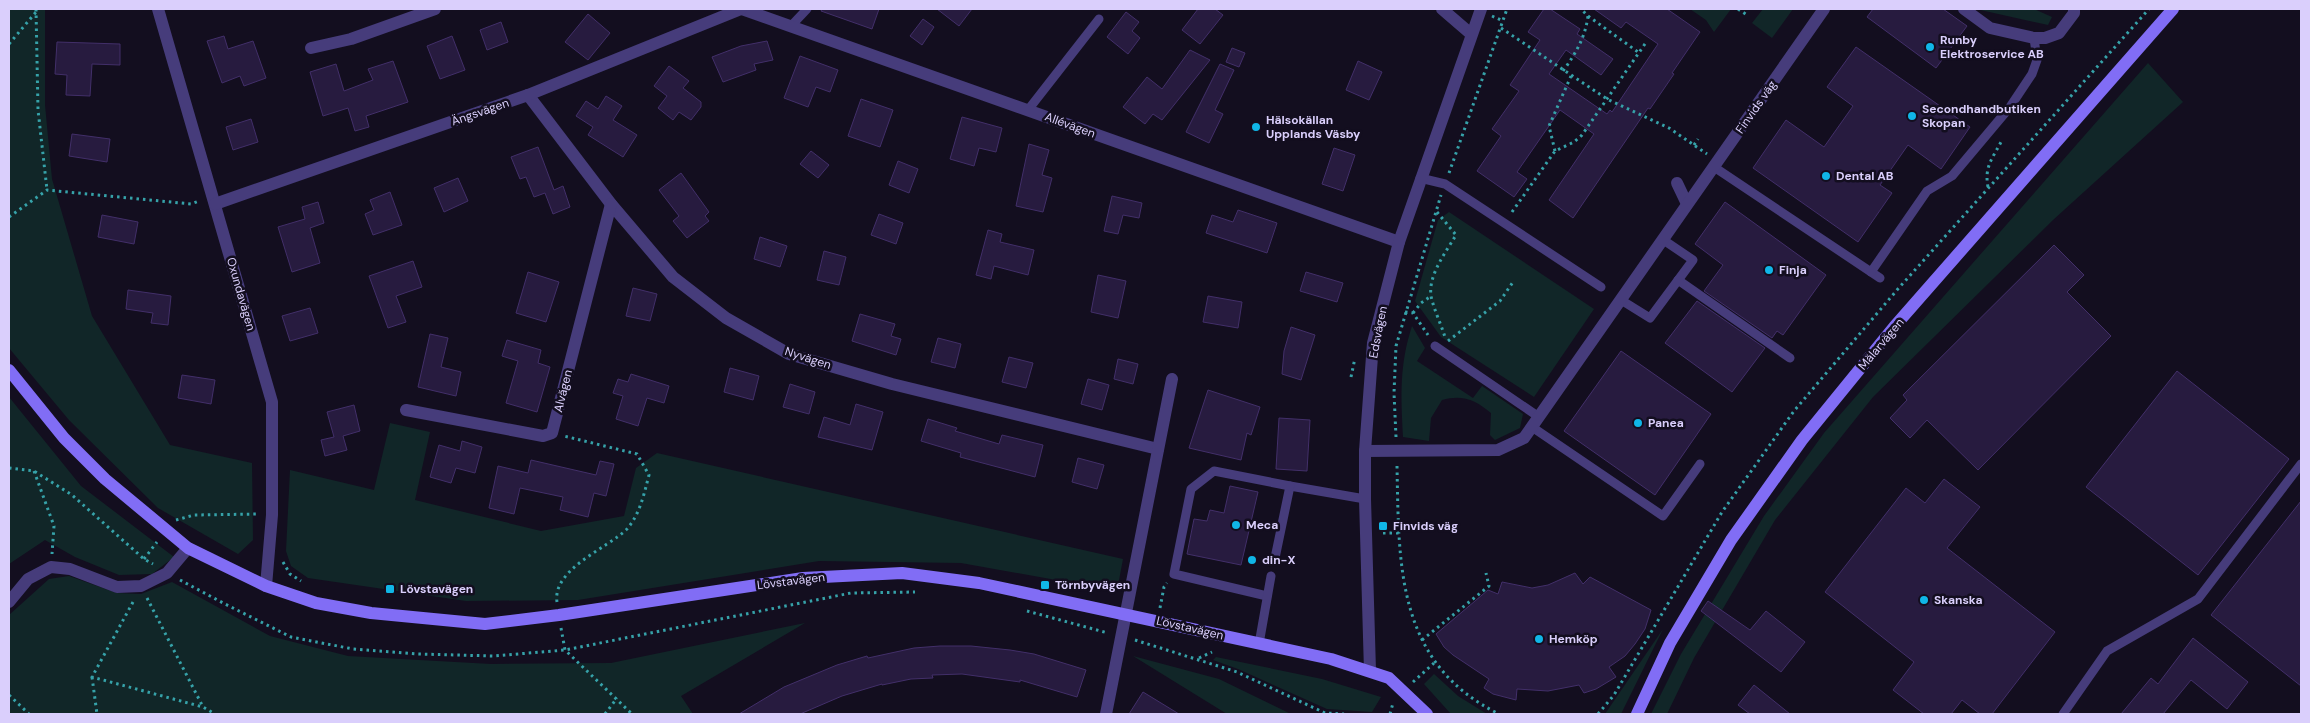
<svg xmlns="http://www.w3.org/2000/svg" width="2310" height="723" font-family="'DM Sans',sans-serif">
<rect width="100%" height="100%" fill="#130e1f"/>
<g fill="#112628">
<polygon points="9,9 45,9 45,105 52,179 92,316 170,445 252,463 253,540 238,554 158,508 69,420 9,348"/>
<polygon points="1690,9 1731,9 1714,32 1706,20"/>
<polygon points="1763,9 1793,9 1772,38 1752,23"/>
<polygon points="1976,9 2034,9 2052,17 2048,25"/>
<polygon points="2148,63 2183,102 2053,220 1873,397 1775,520 1694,658 1667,714 1651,714 1681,654 1764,516 1824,433"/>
<polygon points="1449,212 1594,309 1534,397 1441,337 1415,301 1438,220"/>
<path d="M1412,326l13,22 -8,13 56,37 9,-12 41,28 -3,14 -25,12 -5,-5 1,-22c-15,-13 -29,-19 -49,-13l-11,18 -2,23 -26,-4c-2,-41 -4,-71 9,-111z"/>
<polygon points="9,397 81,486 174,557 152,574 119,575 75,557 45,540 9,564"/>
<polygon points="390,423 430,432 415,500 541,531 624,516 636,468 657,453 1123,559 1117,591 961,563 819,561 578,600 466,601 308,578 291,566 286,551 290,470 374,490"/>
<polygon points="69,576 117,593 141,594 172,582 270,636 348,656 491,664 611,663 805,623 681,696 693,714 9,714 9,615 49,579"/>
<polygon points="1663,629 1621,714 1605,714"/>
<polygon points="1133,656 1219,679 1291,714 1227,714"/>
<polygon points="1216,657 1322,679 1381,697 1372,712 1327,709 1238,669 1213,660"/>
<polygon points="1434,674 1458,696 1487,714 1451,714 1424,684"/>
</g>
<g fill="#271b3f" stroke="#422f69">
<polygon points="822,9 879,9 872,29 821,11"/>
<polygon points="937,9 972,9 959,26"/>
<polygon points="1198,9 1215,9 1223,15 1200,44 1182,30"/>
<polygon points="1544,9 1550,9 1580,29 1577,34 1613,59 1601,75 1566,50 1549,74 1607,114 1610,110 1612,112 1658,44 1626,22 1621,28 1594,9 1667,9 1700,32 1672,73 1674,74 1650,109 1648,108 1573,218 1549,200 1594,134 1560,110 1517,172 1527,179 1514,197 1477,171 1501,136 1492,129 1519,91 1510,85 1540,40 1528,32"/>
<polygon points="1873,9 1943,9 1967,26 1936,68 1867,17"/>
<polygon points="1126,12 1139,22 1132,31 1140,38 1128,54 1107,37"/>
<polygon points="588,14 610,33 588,60 565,42"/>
<polygon points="923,19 934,27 922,45 910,36"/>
<polygon points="501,22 508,42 487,50 480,30"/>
<polygon points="224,36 228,49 253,41 266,78 244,86 240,76 222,83 207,41"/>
<polygon points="452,36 465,70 440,79 427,46"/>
<polygon points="767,41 773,60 754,64 756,70 723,82 712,57 741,46"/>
<polygon points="57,42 120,44 120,65 92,64 90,96 66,95 67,75 55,74"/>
<polygon points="1856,47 1970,127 1941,169 1908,145 1880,185 1892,193 1858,242 1753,168 1786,120 1824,147 1853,106 1827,87"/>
<polygon points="1232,48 1245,53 1239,67 1226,62"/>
<polygon points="1190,50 1210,60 1162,120 1153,114 1145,124 1123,107 1147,77 1162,89"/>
<polygon points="800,56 838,70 830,92 816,87 808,107 784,98"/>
<polygon points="393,61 408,102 366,116 369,127 355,131 348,108 323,116 310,72 336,64 344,91 373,80 368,69"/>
<polygon points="1358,61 1382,72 1369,100 1346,90"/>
<polygon points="1220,64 1234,70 1215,110 1223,114 1209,143 1186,132"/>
<polygon points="669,66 689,81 683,88 701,102 701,107 691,120 679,112 673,120 658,108 667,96 654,86"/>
<polygon points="606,96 622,106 613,120 637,135 623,157 588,135 593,127 576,116 586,101 598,109"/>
<polygon points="861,99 893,110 880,147 848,136"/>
<polygon points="962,117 1002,128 996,152 979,148 974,166 950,159"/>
<polygon points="251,119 258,142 233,150 226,127"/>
<polygon points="72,134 110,139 107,162 69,156"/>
<polygon points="1029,144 1049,150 1042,175 1052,178 1043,212 1016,206"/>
<polygon points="538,147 554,190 563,186 570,207 553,214 545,193 534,197 526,177 520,179 511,157"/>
<polygon points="1334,148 1355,155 1343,191 1322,184"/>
<polygon points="811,151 829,165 818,178 800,164"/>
<polygon points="898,161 918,169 909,193 889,185"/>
<polygon points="681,173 709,212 705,216 709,221 687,238 673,221 679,216 659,190"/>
<polygon points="458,178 468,201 444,212 434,188"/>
<polygon points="390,192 402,225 373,235 365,214 374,210 370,200"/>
<polygon points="1112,196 1142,203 1139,218 1123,215 1118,234 1104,231"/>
<polygon points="318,202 324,223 310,228 320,263 292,272 278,227 305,219 302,207"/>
<polygon points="1725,202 1826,275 1783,335 1777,331 1772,338 1704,291 1723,265 1695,244"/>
<polygon points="1238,210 1277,223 1267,253 1206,233 1212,215 1233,222"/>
<polygon points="879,214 903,223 896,244 871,235"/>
<polygon points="102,215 138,222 134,244 98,237"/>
<polygon points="988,230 1002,234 1000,242 1034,250 1028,275 994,266 991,279 976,275"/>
<polygon points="760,237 787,246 780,267 754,259"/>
<polygon points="2054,245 2084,275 2067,292 2111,336 1978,470 1927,420 1910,438 1890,418 1907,400 1903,395"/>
<polygon points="824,251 846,257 839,285 817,280"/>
<polygon points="413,261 422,287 396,296 406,322 388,328 369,276"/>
<polygon points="528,272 559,282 546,322 516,313"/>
<polygon points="1306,272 1343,283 1337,302 1300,291"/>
<polygon points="1098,275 1126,281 1118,318 1091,312"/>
<polygon points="633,288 657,294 650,321 626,316"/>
<polygon points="128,290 171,296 168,325 151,323 153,313 126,309"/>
<polygon points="1208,296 1242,302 1238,328 1203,322"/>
<polygon points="1697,301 1765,348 1732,392 1665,343"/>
<polygon points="310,308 318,333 290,341 282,316"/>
<polygon points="860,314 895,324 891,336 901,339 896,355 852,341"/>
<polygon points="1291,327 1315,335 1301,380 1282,374 1284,351"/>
<polygon points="430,334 448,338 441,367 461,372 456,396 418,387"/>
<polygon points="938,338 961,344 955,368 931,362"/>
<polygon points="507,340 541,350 538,363 550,367 537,412 506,403 518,361 502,356"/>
<polygon points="1621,351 1711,414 1655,495 1564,431"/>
<polygon points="1009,357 1033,363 1026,388 1002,382"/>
<polygon points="1118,359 1138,364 1133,384 1114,379"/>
<polygon points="730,368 759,376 753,400 724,392"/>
<polygon points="2177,371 2289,459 2198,575 2086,487"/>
<polygon points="631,374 669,386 664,403 647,398 638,426 616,419 623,396 613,393 618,379 628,382"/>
<polygon points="182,375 215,380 211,404 178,398"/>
<polygon points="1088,379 1109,385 1102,410 1081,404"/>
<polygon points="790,384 815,392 809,414 783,407"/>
<polygon points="1208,390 1260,407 1251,435 1247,433 1241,460 1189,448"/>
<polygon points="856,404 883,412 872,450 818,437 824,417 850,425"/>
<polygon points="354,405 360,431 343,436 347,450 325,456 321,440 334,437 327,412"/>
<polygon points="1279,418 1310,420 1307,471 1276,469"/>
<polygon points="928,419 957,428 955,431 999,444 1002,435 1043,445 1035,477 960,457 961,453 921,441"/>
<polygon points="462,441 482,447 475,473 456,468 451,483 430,477 439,445 460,451"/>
<polygon points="1078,458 1104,465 1097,489 1072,482"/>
<polygon points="531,460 596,475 600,461 614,464 606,496 594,493 588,517 560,510 563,497 520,488 514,514 489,508 498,466 528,473"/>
<polygon points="1944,479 1980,507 1947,548 2055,632 1992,714 1980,714 1962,700 1951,714 1924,714 1893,690 1914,662 1825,592 1906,488 1925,503"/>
<polygon points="1230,486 1258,492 1241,565 1187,554 1194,519 1207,521 1210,510 1224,513"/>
<polygon points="2301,501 2301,686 2211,615"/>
<polygon points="1575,573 1583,584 1590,577 1651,610 1645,629 1635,644 1625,656 1609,667 1616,677 1596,689 1584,693 1579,685 1548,691 1517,689 1516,700 1493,694 1484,688 1489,679 1453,655 1444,647 1436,634 1488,590 1498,594 1502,582 1532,588 1548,585"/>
<polygon points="1708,601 1750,630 1766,611 1805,642 1781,672 1701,611"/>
<polygon points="2193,638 2248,682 2227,709 2191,680 2163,714 2121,714 2151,678 2158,684"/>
<polygon points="940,646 971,646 1010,650 1034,654 1086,670 1077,697 1020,680 1020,682 962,674 932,675 933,678 911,679 882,685 882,684 842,696 800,714 739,714 784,687 837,665 867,656 868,658 914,648"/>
<polygon points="1754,685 1790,714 1750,714 1738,705"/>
<polygon points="1143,692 1179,714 1129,714"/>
</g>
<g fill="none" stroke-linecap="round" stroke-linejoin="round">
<g stroke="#36a2a9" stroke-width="3" stroke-dasharray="2.5 4" stroke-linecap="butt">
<polyline points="36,9 38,110 47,190"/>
<polyline points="1738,9 1747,15"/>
<polyline points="1492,16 1503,21"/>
<polyline points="1588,16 1638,52"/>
<polyline points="1501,28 1607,99 1669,128 1707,154"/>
<polyline points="9,44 36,12"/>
<path d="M1563,71c13,-18 22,-33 25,-55l-6,-6"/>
<polyline points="1694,145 1698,139"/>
<polyline points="1555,151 1549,126 1571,76"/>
<polyline points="1449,173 1507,9"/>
<path d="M1988,187c-4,-21 5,-29 14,-47"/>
<path d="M1437,212l19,23c-10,17 -28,40 -25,61 3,14 10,28 14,41"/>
<polyline points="1512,212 1555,151 1574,142 1582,135 1647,41"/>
<polyline points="9,217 47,190 191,204 199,201"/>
<polyline points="1405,312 1413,313 1428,335"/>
<polyline points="1413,313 1421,303 1431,296"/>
<polyline points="1448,341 1500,301 1513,282"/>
<polyline points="1351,377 1355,358"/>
<polyline points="1396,437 1394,393 1396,346 1441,195"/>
<path d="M1397,466c2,100 -1,197 102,248"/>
<polyline points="9,468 34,471 72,495 144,559 153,564"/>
<polyline points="34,471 54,526 52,554"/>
<polyline points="176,520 194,515 259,514"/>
<polyline points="1383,533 1399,533"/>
<polyline points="144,559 157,542"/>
<polyline points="283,562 290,574 301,581"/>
<polyline points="180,580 225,604 291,637 353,649 418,654 494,656 565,650 851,593 915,592"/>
<polyline points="147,598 203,707 215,714"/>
<polyline points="133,602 92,677 203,707"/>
<path d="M557,602c-5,-33 51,-54 70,-73 13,-15 17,-35 22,-54l-12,-21 -73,-18"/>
<polyline points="1160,608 1164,587 1167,583"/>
<polyline points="1027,611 1108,633"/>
<polyline points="561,628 565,650 632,714"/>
<polyline points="1135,640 1237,672 1325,713 1344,714"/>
<polyline points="1422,640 1489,586 1486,573"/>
<polyline points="1199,658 1212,652"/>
<polyline points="92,677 97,714"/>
<polyline points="1413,682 1434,663"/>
<polyline points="9,695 29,714"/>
<polyline points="605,714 617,698"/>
<polyline points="1390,714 1393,703"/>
<polyline points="1598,714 1614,695 1722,512 1794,411 1897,290 2149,9"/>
</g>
<g stroke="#463c7b" stroke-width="9">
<polyline points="791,26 807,9"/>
<polyline points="1028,110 1099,19"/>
<polyline points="1714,167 1880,278"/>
<polyline points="1420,178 1445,184 1601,287"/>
<polyline points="1871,272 1927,191 1952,176 2010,107 2032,74 2037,60 2034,38"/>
<polyline points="1678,280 1790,358"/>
<polyline points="1621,300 1650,318 1693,260 1662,239"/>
<polyline points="1435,346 1539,417"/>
<polyline points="1532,427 1663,516 1700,464"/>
<polyline points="1275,558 1290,486 1365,499"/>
<polyline points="1267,596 1174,574 1191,489 1214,471 1290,486"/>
<polyline points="1259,644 1271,576"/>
<polyline points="2063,714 2107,651 2198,599 2301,464"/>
</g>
<g stroke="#463c7b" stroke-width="12">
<polyline points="158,9 272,402 272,515 266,586"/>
<polyline points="742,9 1399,242"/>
<polyline points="1442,9 1471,34"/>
<polyline points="1964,9 1990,28 2034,38 2045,38 2059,33 2074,13 2074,9"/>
<polyline points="311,48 351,39 435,9"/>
<polyline points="528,95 611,204 673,277 726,318 789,354 892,384 1158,449"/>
<polyline points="1677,183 1687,204"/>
<polyline points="215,204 528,95 741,9"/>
<polyline points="406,410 543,436 552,433 611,204"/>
<polyline points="1365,451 1498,450 1524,438 1824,9"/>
<polyline points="9,602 28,579 51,567 70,569 117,587 141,586 167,573 188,548"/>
<polyline points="1370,671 1365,499 1365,451 1373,343 1399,242 1481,9"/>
<polyline points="1106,714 1172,379"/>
</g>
<g stroke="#816df5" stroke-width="12">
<polyline points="9,370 64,438 105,479 188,548 266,586 316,603 371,613 485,624 559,615 803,578 902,573 979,583 1331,659 1389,678 1427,714"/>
<polyline points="1637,714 1670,643 1731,540 1802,440 1894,327 2173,9"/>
</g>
</g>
<g fill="#10b6e7" stroke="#130e1f" stroke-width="2">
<circle cx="1930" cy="47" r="5"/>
<circle cx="1912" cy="116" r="5"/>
<circle cx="1256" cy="127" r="5"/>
<circle cx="1826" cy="176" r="5"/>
<circle cx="1769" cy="270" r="5"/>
<circle cx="1638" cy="423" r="5"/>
<circle cx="1236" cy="525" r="5"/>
<rect x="1378" y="521" width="10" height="10" rx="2.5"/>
<circle cx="1252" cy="560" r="5"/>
<rect x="1040" y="580" width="10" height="10" rx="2.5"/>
<rect x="385" y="584" width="10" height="10" rx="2.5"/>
<circle cx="1924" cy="600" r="5"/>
<circle cx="1539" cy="639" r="5"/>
</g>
<g text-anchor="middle" stroke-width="5" stroke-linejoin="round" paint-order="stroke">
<g font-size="12" font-weight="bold" fill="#dacffc" stroke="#130e1f" text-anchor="start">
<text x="1940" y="44">Runby<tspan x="1940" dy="14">Elektroservice AB</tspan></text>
<text x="1922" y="113">Secondhandbutiken<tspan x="1922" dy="14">Skopan</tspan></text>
<text x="1266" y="124">Hälsokällan<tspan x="1266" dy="14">Upplands Väsby</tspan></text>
<text x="1836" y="180">Dental AB</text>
<text x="1779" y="274">Finja</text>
<text x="1648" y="427">Panea</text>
<text x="1246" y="529">Meca</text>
<text x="1393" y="530">Finvids väg</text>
<text x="1262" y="564">din-X</text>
<text x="1055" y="589">Törnbyvägen</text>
<text x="400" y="593">Lövstavägen</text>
<text x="1934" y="604">Skanska</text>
<text x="1549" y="643">Hemköp</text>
</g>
<g font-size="12" fill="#dacffc" stroke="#130e1f">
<text transform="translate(1756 107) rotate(-55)" y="4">Finvids väg</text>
<text transform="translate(480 112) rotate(-19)" y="4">Ängsvägen</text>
<text transform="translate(1070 125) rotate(20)" y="4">Allévägen</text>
<text transform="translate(241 294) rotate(74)" y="4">Oxundavägen</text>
<text transform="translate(1378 332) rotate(-79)" y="4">Edsvägen</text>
<text transform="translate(1881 344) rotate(-50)" y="4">Mälarvägen</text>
<text transform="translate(808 358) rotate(18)" y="4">Nyvägen</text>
<text transform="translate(563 391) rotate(-76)" y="4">Alvägen</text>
<text transform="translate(791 581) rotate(-7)" y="4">Lövstavägen</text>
<text transform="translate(1190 628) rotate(13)" y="4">Lövstavägen</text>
</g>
</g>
<rect width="2310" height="723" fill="none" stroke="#dacffc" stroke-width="20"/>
</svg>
